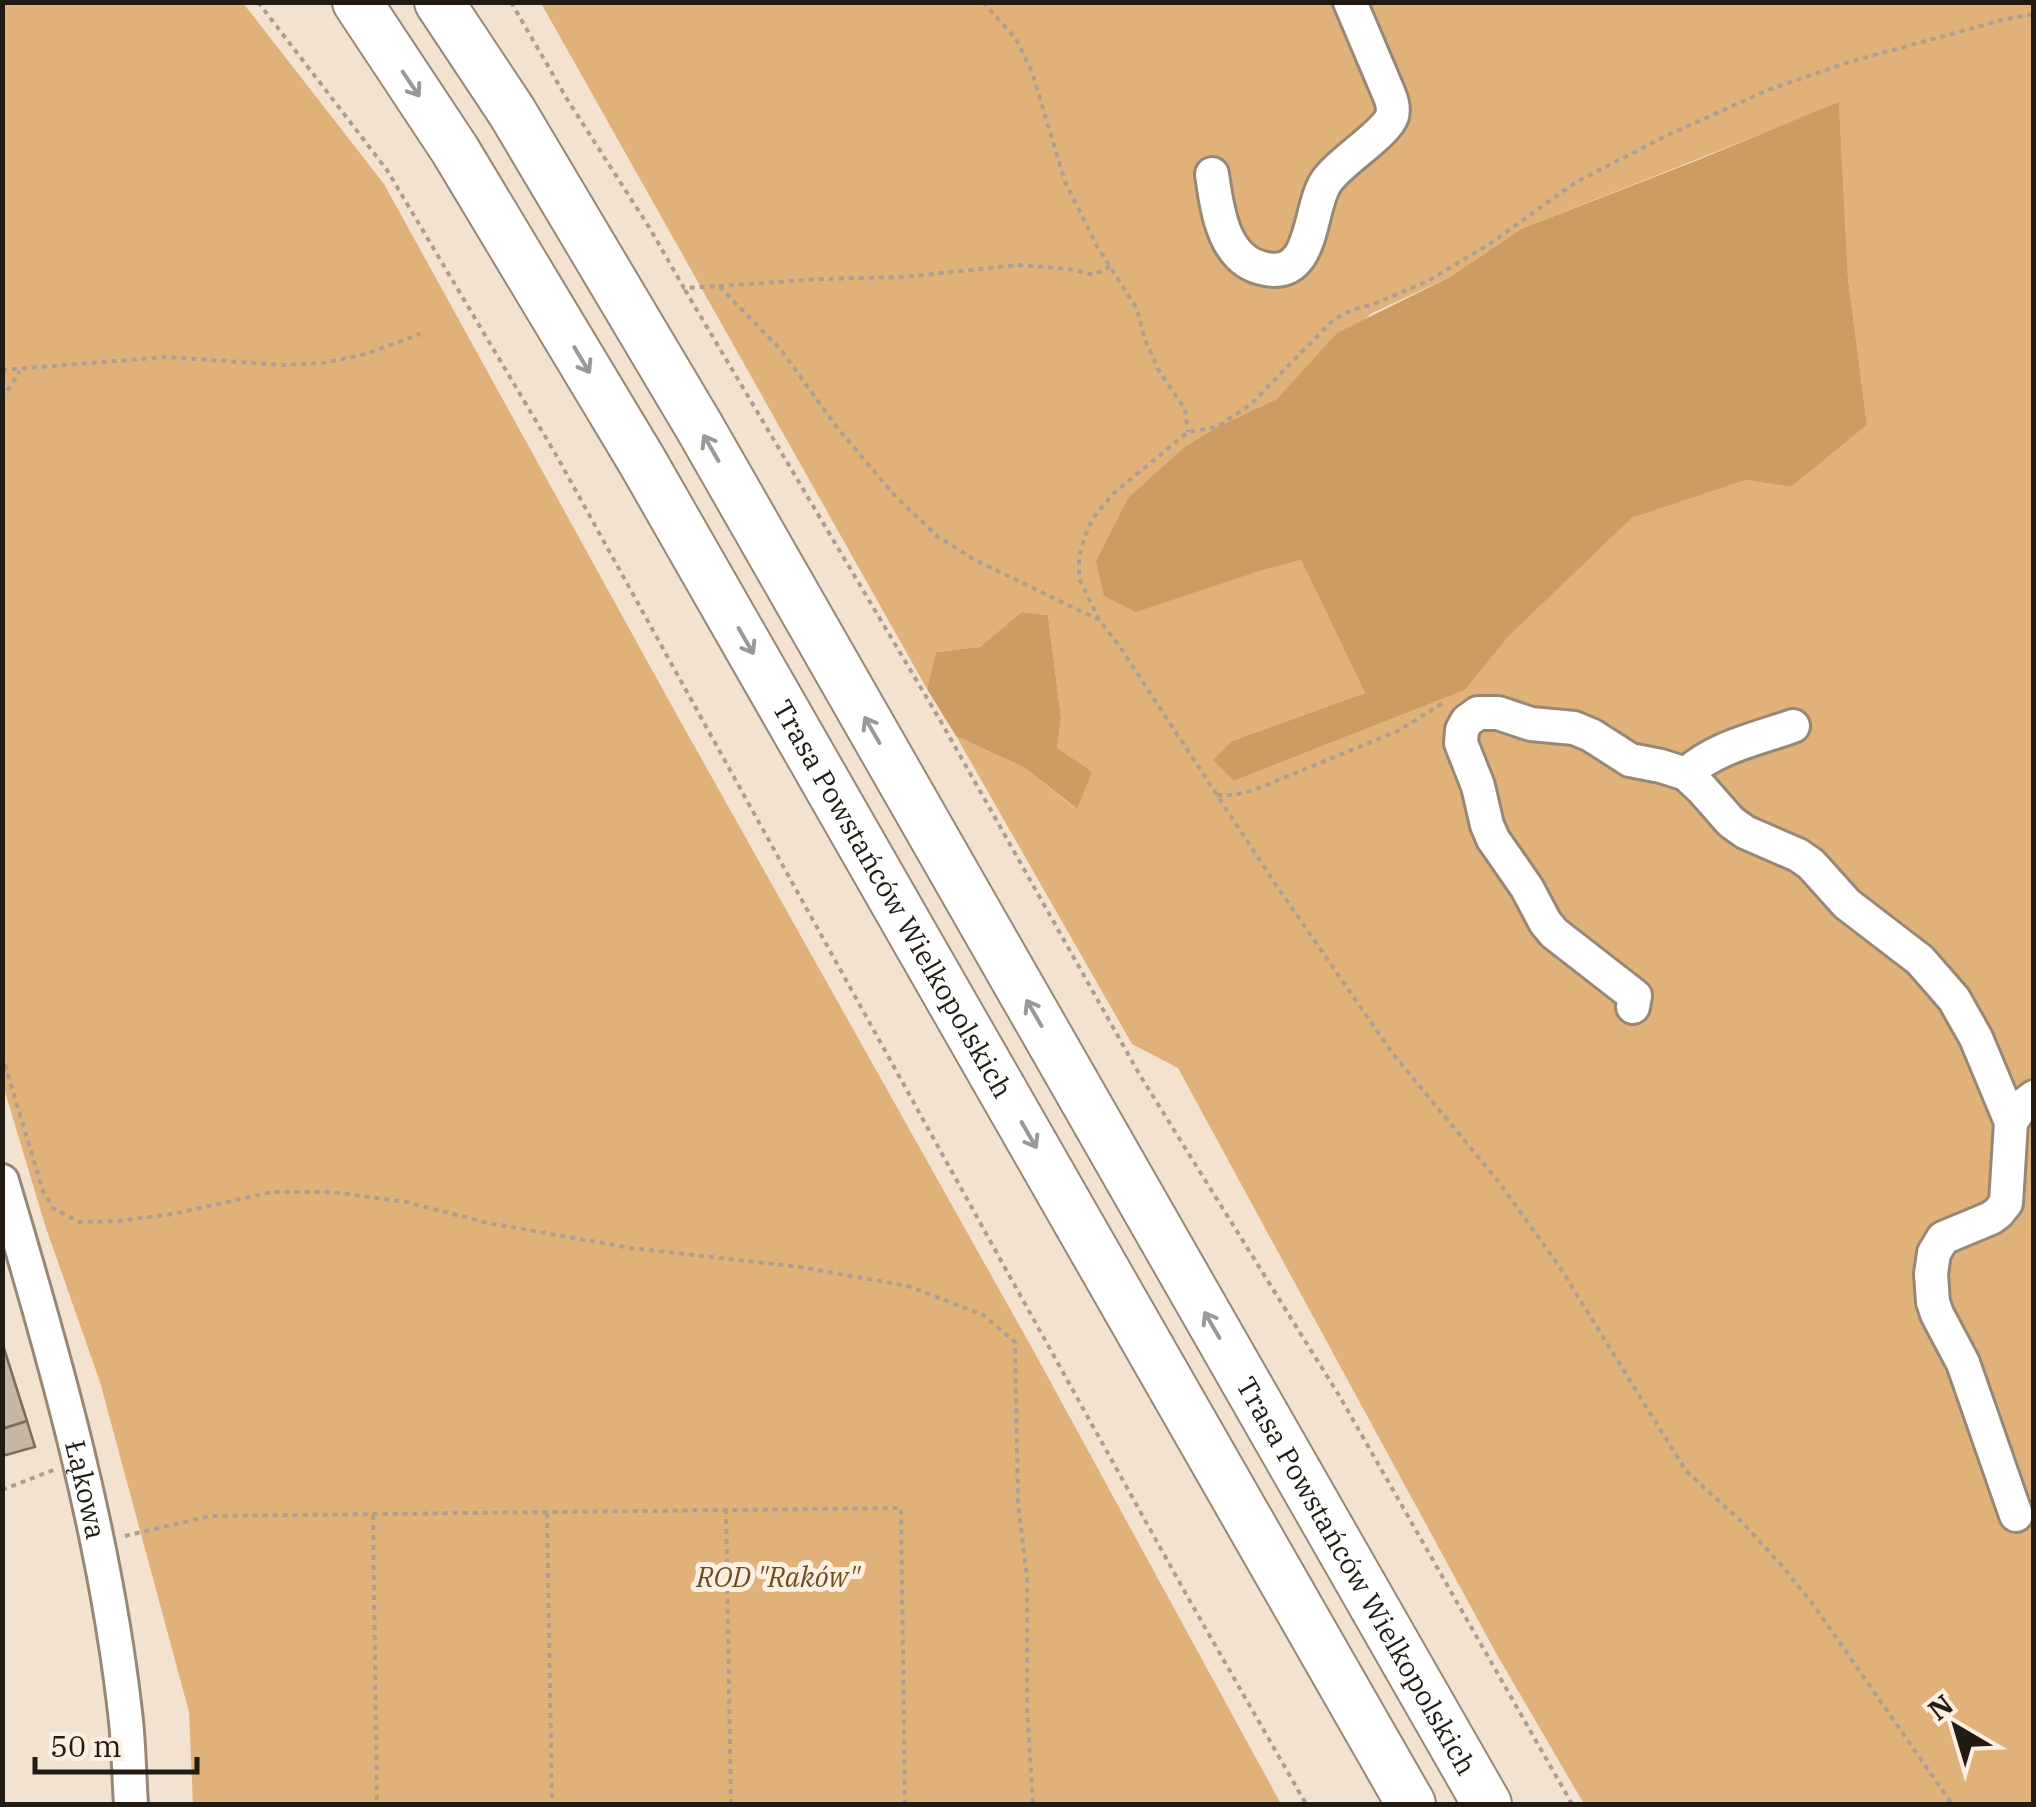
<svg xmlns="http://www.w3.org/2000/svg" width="2036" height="1807" font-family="'IBM Plex Serif',serif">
<rect width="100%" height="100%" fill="#f3e2d0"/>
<g fill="#e0b179" fill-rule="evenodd">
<polygon points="2,3 243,3 384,184 678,717 1032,1348 1281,1804 193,1804 189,1712 100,1382 45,1225 3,1085"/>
<path d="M541,3h1492v1801h-449l-88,-151 -318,-585 -46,-24 -176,-308 69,32 51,41 -19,-61 4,-30 -13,-103 -25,-3 -43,35 -44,5 -9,37zM1839,103l9,175 19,147 -76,62 -45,-7 -114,38 -123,118 -44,54 -231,91 -2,-40 133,-48 -64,-133 -48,13 -67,-127 31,-19 60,-28 95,-86 78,-36 71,-48z"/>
</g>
<g fill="#cc9c62">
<polygon points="1839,102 1848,278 1867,425 1791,487 1746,480 1632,518 1509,636 1465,690 1234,781 1213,760 1232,741 1365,693 1301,560 1253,573 1136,612 1104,596 1096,561 1129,497 1186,446 1217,427 1277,399 1337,333 1450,277 1521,229 1698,160"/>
<polygon points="1022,612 1048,615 1061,718 1057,748 1092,772 1077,809 1025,768 956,736 927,689 936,652 980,647"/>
</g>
<g fill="#c6b6a4" stroke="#7b6c5c" stroke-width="2.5">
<polygon points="2,1342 27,1421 2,1429"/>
<polygon points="27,1421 35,1447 2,1456 2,1429"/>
</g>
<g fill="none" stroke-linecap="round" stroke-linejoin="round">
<g stroke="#978876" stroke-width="38">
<g id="minor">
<path d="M1212,174c5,35 11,88 54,95 49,9 42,-60 60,-87 13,-20 60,-48 66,-66 2,-7 0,-15 -3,-22l-39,-92"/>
<path d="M1686,774c30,-27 70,-35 107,-48"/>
<polyline points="1633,1007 1635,996 1554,933 1545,922 1527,888 1493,839 1487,825 1478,786 1461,743 1462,730 1467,721 1478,713 1498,713 1531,724 1574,728 1591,735 1630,760 1661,766 1686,774 1702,789 1731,822 1745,832 1798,855 1811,864 1847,904 1920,960 1954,999 1976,1038 2011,1122"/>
<path id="s1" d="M2,1181c53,177 104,356 124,540 3,28 3,56 5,83"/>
<polyline points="2016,1515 1963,1363 1937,1314 1933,1302 1931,1274 1934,1253 1943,1238 1991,1218 1998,1213 2006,1203 2011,1122 2021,1107 2034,1097"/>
</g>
</g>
<g stroke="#978876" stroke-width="52">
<g id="highway">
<path id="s2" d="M357,2l98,148 187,311 769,1343"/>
<path id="s3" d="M439,2l73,110 188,316 787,1376"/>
</g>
</g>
<g stroke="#ac9f91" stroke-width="4" stroke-dasharray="5 5" stroke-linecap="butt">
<polyline points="258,2 387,170 555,453 999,1257 1191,1603 1306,1804"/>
<polyline points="511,2 567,99 649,227 684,288 719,286 781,350 839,430 895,496 938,537 977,561 1099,620 1118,644 1276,885 1393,1054 1498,1181 1559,1266 1686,1471 1743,1523 1784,1568 1815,1607 1952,1804"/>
<polyline points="983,2 1016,39 1032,72 1065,182 1097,246 1137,309 1145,340 1159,371 1185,409 1188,432"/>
<polyline points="719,286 822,279 904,277 1018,265 1069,269 1093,275 1111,266"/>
<polyline points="685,290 940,720 1141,1077 1340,1397 1572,1804"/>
<polyline points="2,370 166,357 283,365 323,363 366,354 420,334"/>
<polyline points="2,399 20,371"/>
<polyline points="1099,620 1079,578 1079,557 1085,536 1093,518 1114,493 1188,432 1217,427 1250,405 1333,320 1352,310 1374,304 1428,281 1491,243 1576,182 1670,134 1768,90 1849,62 2006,19 2034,14"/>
<polyline points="1217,795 1234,795 1254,790 1398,731 1446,701"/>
<polyline points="2,1055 43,1191 53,1208 79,1222 118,1221 173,1214 272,1192 332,1192 406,1202 488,1223 631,1248 800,1267 908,1286 983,1315 1015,1342 1018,1503 1027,1577 1027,1708 1033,1804"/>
<polyline points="2,1490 56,1469"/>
<polyline points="726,1509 731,1804"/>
<polyline points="547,1513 552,1804"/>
<polyline points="373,1515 377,1804"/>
<polyline points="125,1536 210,1516 901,1508 905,1804"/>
</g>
<use href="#minor" stroke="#fff" stroke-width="32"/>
<use href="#highway" stroke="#fff" stroke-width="48"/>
</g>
<defs><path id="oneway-shaft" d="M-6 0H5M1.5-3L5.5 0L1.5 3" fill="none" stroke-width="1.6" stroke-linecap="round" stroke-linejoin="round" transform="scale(2.5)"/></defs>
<g stroke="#9b9895">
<use href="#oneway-shaft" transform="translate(411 84) rotate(56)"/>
<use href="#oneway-shaft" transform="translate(582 360) rotate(59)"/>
<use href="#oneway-shaft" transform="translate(711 448) rotate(-120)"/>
<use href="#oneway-shaft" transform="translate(746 641) rotate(60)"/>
<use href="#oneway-shaft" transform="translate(872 730) rotate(-120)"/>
<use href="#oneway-shaft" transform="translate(1034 1013) rotate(-120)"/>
<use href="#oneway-shaft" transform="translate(1029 1135) rotate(60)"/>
<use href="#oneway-shaft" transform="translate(1212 1325) rotate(-120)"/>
</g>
<g text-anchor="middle" stroke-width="10" stroke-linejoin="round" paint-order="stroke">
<g font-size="28" fill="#211b14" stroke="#fef0e1">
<text dy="10" stroke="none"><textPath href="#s2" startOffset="1045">Trasa Powstańców Wielkopolskich</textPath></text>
<text dy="10" stroke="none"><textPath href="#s1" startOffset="320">Łąkowa</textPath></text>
<text dy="10" stroke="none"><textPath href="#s3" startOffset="1822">Trasa Powstańców Wielkopolskich</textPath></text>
</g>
<g font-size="28" font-style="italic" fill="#6e4c21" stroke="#fef0e1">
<text x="778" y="1587">ROD "Raków"</text>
</g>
</g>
<rect width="2036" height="1807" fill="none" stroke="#211b14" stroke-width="10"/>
<g transform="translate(1956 1727) rotate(322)" stroke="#fef0e1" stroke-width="8" paint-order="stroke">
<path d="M0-8L18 38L0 25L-18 38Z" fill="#211b14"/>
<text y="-15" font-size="28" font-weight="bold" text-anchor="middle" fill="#211b14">N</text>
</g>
<path d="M35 1757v15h162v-15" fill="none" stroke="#211b14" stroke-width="5"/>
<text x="50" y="1757" font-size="30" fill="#211b14" stroke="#fef0e1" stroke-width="8" paint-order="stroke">50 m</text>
</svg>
